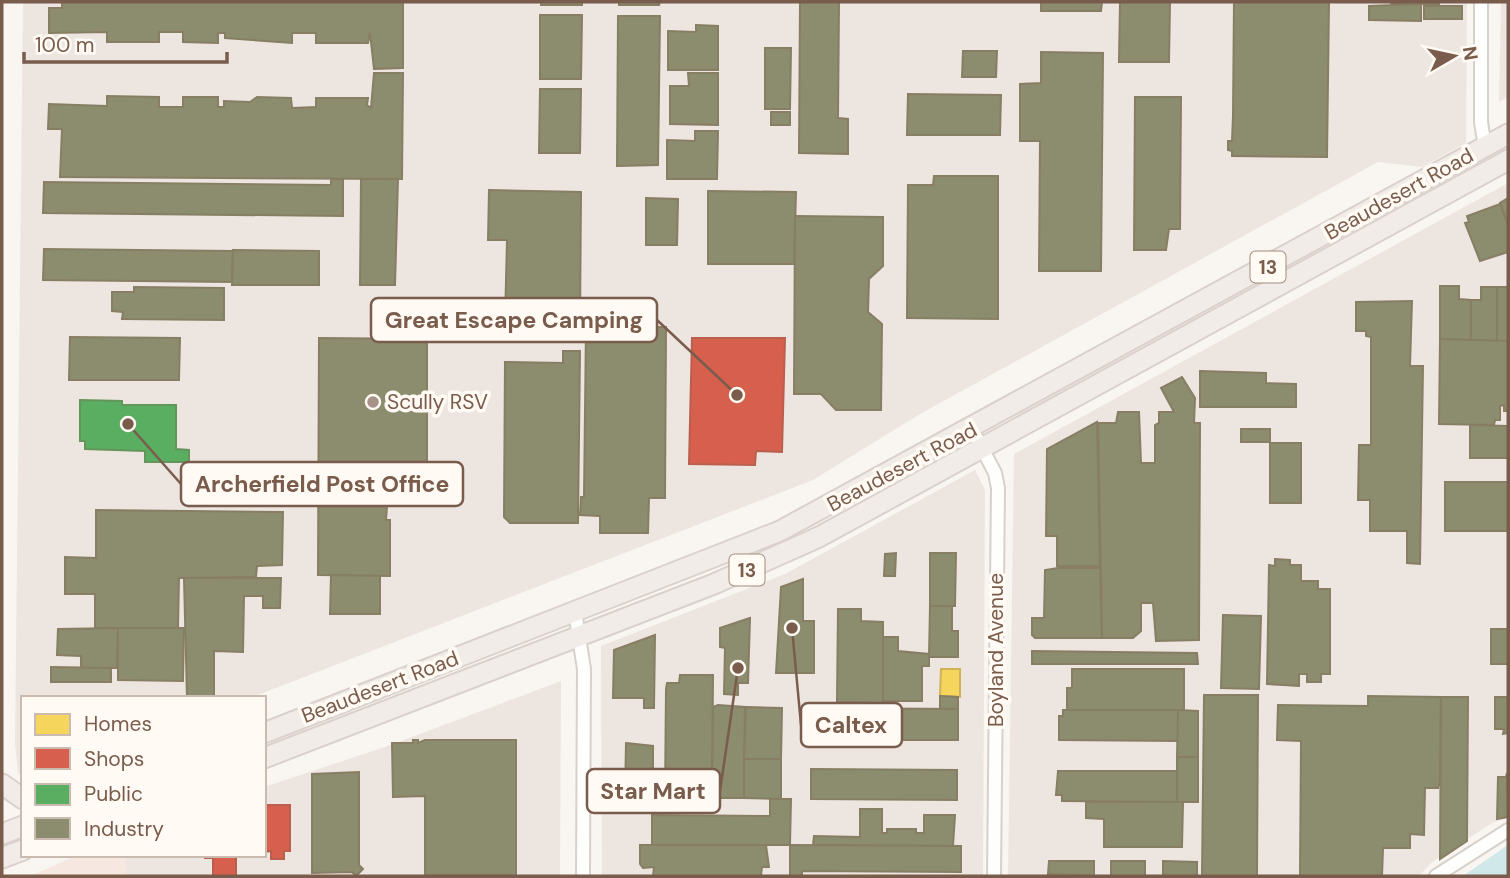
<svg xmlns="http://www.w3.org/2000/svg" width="1510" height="878" font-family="'DM Sans',sans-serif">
<rect width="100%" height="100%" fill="#f9f5f0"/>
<polygon fill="#f6e8e1" points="77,855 126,855 126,876 31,876"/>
<g fill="#ede5e0">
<polygon points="23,2 1467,2 1466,143 1422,167 1378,162 920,414 813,480 250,698 23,698 23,780 18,772 15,744"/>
<polygon points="1501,2 1508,2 1508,97 1499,102"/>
<polygon points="1508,183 1508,818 1492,823 1431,863 1419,876 1008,876 1014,454"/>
<polygon points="975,470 985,490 983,876 602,876 601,646 785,574"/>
<polygon points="561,681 560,876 126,876 126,855 264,855 264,787 385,747"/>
</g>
<polygon fill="#d0e8ea" points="1508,845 1508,876 1463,876"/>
<polygon fill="#f6d55c" stroke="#d1b158" stroke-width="2" points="941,669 960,669 960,697 940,696"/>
<g fill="#d6604d" stroke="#ba5f4d" stroke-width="2">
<polygon points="692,338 785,338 782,452 756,451 755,465 689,464"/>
<polygon points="264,805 290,805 290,851 284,851 284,859 271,859 271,851 264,852"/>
<polygon points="205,855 236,855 236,876 213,876 213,858 205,858"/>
</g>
<polygon fill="#5aae61" stroke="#64955b" stroke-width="2" points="80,400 122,401 122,405 176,405 176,449 189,450 189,462 145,462 145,451 85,449 85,441 80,441"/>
<g fill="#8c8c6e" stroke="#877e64" stroke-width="2">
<polygon points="62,2 403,2 403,68 374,69 370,33 368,43 316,43 316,33 292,33 292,43 225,38 225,33 218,33 218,43 183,42 183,32 159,32 159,42 107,42 107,32 49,33 49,8 62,8"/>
<rect x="541" y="2" width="41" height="3"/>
<polygon points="619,2 660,2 659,5 619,5"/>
<polygon points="800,2 839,2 838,118 848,119 848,154 799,153"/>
<polygon points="1041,2 1102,2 1101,11 1041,11"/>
<polygon points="1120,2 1170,2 1169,62 1119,62"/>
<polygon points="1234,2 1329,2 1327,157 1232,156 1232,151 1228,150 1228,141 1232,141 1233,116"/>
<polygon points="1390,2 1439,2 1439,4 1392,4"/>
<polygon points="1421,4 1421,21 1369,20 1369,6"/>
<rect x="1424" y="6" width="38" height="13"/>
<polygon points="540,15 582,15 581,79 540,79"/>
<polygon points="618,16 660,16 658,165 617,166"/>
<polygon points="696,25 718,26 718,70 668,70 668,31 696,32"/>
<polygon points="765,48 791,48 790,109 765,109"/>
<polygon points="963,51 997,51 996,77 962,77"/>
<polygon points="1041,52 1103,53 1101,271 1039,271 1040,141 1020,141 1020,84 1041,83"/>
<polygon points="374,73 403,73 402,179 60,177 62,129 48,129 49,104 107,106 107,96 159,97 159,107 183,107 183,97 218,97 218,107 224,107 224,101 250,102 257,97 291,98 292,108 316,107 316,98 368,98 367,105 371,108"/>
<polygon points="688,73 718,73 718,125 670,124 670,86 689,86"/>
<polygon points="540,89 581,89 580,153 539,153"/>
<polygon points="908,94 1001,95 1000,135 907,135"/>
<polygon points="1135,97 1181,97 1180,229 1169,229 1166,250 1134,250"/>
<rect x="771" y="112" width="19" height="13"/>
<polygon points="695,131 718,131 717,179 667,179 667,140 695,141"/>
<polygon points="934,176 998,176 998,319 907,318 908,185 933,185"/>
<polygon points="331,179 343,179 343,216 43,213 44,182 331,185"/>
<polygon points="361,179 398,179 395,285 360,285"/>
<polygon points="489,190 581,192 580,325 505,321 507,240 488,240"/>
<polygon points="708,191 796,192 794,264 708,264"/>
<polygon points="646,198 678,199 677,245 646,245"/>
<polygon points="1508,198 1508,225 1500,203"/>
<polygon points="1500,204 1508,225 1508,252 1480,261 1465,223 1469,222 1467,216"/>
<polygon points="795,216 883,217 883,266 869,279 868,312 882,324 881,410 836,410 821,394 794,394"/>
<polygon points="44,249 233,251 232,282 43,280"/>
<polygon points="233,250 319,251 319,285 232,285"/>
<polygon points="1440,286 1459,286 1459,299 1471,300 1471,340 1440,339"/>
<polygon points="134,287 224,288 224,320 122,319 123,312 112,311 112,292 134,292"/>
<polygon points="1481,287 1497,287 1497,341 1471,340 1471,300 1481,300"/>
<rect x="1497" y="287" width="11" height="54"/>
<polygon points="1412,301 1410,366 1423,366 1420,564 1407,563 1407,531 1370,531 1370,500 1358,500 1359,445 1371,445 1371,337 1366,336 1366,331 1356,331 1356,302"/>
<polygon points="586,327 666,327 665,498 649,498 648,533 600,533 600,516 580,515 581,497 584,497"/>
<polygon points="70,337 180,338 179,380 69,380"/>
<polygon points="319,338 427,339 427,466 390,465 386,520 390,520 390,576 318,575"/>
<polygon points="1440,339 1508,341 1508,411 1504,411 1504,405 1500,406 1500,420 1495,420 1494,425 1439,424"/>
<polygon points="563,351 580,351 578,523 510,523 504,517 505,362 563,363"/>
<polygon points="1200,371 1266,373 1266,383 1296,384 1296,407 1200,407"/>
<polygon points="1182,377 1195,398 1194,423 1200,423 1199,640 1156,641 1153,603 1141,603 1141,631 1133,638 1102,638 1098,423 1116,423 1118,412 1139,412 1141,463 1155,463 1155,425 1159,423 1159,412 1174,412 1161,388"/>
<polygon points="1097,422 1100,566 1057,566 1057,536 1046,536 1047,449"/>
<polygon points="1470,425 1508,426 1508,458 1470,458"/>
<rect x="1241" y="429" width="29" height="13"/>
<rect x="1270" y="443" width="31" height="60"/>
<rect x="1445" y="482" width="63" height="49"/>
<polygon points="96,510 283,512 282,565 257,566 256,577 179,578 178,628 95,628 95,594 65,594 65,557 96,558"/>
<polygon points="896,553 895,576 884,576 885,554"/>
<polygon points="930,553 956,553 955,606 930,606"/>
<polygon points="1275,559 1290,560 1290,565 1301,565 1301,581 1318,581 1318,589 1330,589 1330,674 1321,674 1321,682 1307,682 1307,674 1299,674 1299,686 1267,684 1269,565 1275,566"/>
<polygon points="1058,568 1100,568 1102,638 1035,638 1032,635 1032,618 1044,618 1045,570"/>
<polygon points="331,575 380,576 380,614 330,614"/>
<polygon points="184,578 281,578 280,608 263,608 263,596 244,596 243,652 214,651 214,698 187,698"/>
<polygon points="803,579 803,621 814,621 814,673 776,673 781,587"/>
<polygon points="930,606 952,606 952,631 958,631 958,657 929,657"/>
<polygon points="838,609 861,609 861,621 883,622 883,703 837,702"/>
<polygon points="1223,615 1261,616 1259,689 1221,688"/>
<polygon points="750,618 748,683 738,683 738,695 724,694 725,648 720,647 720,628"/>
<polygon points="118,628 117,668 81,668 81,656 57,655 58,629"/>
<polygon points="118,628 184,628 183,681 118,680"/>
<rect x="1491" y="629" width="17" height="35"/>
<polygon points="655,635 654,708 644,708 644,698 613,698 614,650"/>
<polygon points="883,637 898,637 898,651 929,654 929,666 922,666 922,701 883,701"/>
<polygon points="1032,651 1197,653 1198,664 1032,664"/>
<polygon points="51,667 111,668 111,682 51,682"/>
<polygon points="1072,669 1184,669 1184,710 1067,710 1067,688 1072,688"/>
<polygon points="680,675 713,675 712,798 665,798 666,689 667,683 679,683"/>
<polygon points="1204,695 1258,695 1257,876 1202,876"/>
<polygon points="940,696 958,697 958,709 940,709"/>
<polygon points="1368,696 1441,697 1440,782 1438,788 1425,788 1424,835 1410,834 1410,848 1383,848 1382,876 1300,876 1301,741 1277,740 1278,705 1368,706"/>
<polygon points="1441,697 1468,697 1467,841 1440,859"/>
<polygon points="1495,697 1508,697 1508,733 1503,734 1504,729 1495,729"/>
<polygon points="718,705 745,707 744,798 712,798 713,707"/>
<polygon points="746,707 782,708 781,759 744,759"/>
<polygon points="811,708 958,709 958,740 811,740"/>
<polygon points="1063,710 1178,710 1178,741 1059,740 1059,716 1063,716"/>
<polygon points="1178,710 1198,711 1198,757 1177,757"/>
<polygon points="413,740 418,740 418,743 425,740 516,740 516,875 425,875 425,796 393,797 392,743 413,743"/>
<polygon points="626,743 653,746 653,798 625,797"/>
<rect x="1177" y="757" width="21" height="45"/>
<polygon points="744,759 781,759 781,799 744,798"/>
<polygon points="811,769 957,770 957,800 811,799"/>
<polygon points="1058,771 1177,771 1177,802 1062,801 1062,795 1056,795"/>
<polygon points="359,772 359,865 363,869 356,876 352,872 312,873 312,774"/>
<polygon points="1507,773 1508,817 1497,819 1498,777 1506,777"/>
<polygon points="770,799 791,799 790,845 652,845 652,815 770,816"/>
<polygon points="1086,802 1183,802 1182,847 1104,847 1104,819 1086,818"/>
<polygon points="860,809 882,809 882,833 887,833 887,829 916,829 916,833 924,833 924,815 955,815 953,846 813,845 814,836 860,837"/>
<polygon points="640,845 766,845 769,867 762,867 761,876 653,876 654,867 643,868 640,864"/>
<polygon points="790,845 961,846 961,872 802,871 802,876 790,876"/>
<polygon points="1049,861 1094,861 1094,876 1048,874"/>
<rect x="1111" y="861" width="34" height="15"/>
<polygon points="1163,861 1197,862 1197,876 1163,876"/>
</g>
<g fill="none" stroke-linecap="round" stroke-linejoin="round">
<g stroke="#d7d1cb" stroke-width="16">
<g id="minor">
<polyline points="1481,2 1481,122 1485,147"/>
<polyline points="972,429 995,473 998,488 994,876"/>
<polyline points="575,612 584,669 583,876"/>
<polyline points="1436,876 1508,830"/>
</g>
</g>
<g stroke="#dad1cc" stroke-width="23">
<g id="trunk">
<polyline points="264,733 780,531 1508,134"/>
<polyline points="264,758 714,584 819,537 1508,160"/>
<polyline points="2,784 23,799"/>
<polyline points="2,834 23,826"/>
<polyline points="2,858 23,850"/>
</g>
</g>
<use href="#minor" stroke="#fefefd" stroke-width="12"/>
<use href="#trunk" stroke="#f2ece8" stroke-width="19"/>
</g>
<circle fill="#a69286" stroke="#fffaf3" stroke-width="2.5" cx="373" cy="402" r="7"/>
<g text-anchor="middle" stroke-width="7" stroke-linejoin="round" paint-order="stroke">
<g fill="#fffaf3" stroke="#a28b7f" stroke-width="2">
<rect x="1250.5" y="251.5" width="35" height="31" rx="5"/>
<rect x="729.5" y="554.5" width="35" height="31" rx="5"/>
</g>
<g font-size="19" font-weight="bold" fill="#7a5c4d">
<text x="1268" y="274">13</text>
<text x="747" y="577">13</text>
</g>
<g font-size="21" fill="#7a5c4d" stroke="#fffaf3">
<text transform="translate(1399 194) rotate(-29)" y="7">Beaudesert Road</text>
<text transform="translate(902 467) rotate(-28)" y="7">Beaudesert Road</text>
<text transform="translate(996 650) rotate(-90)" y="7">Boyland Avenue</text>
<text transform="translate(380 687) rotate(-21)" y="7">Beaudesert Road</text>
</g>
<g font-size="21" fill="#7a5c4d" stroke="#fffaf3" text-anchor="start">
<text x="387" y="409">Scully RSV</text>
</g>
</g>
<path fill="none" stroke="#7a5c4d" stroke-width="2.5" d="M737 395L657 320M128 424L181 484M792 628L801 725M738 668L720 791"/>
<g fill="#7a5c4d" stroke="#fffaf3" stroke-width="2.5">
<circle cx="737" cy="395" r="7"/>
<circle cx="128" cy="424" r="7"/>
<circle cx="792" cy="628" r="7"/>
<circle cx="738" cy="668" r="7"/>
</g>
<g fill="#fffaf3" stroke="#7a5c4d" stroke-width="2.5">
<rect x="371" y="298" width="286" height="44" rx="7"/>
<rect x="181" y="462" width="282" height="44" rx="7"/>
<rect x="801" y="703" width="101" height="44" rx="7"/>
<rect x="587" y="769" width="133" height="44" rx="7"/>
</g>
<g font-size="23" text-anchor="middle" font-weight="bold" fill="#7a5c4d">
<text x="514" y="328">Great Escape Camping</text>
<text x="322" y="492">Archerfield Post Office</text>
<text x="851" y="733">Caltex</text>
<text x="653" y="799">Star Mart</text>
</g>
<rect width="1510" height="878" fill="none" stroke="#7a5c4d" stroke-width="7"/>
<rect x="21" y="696" width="245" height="161" fill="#fffaf3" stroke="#cabbb1" stroke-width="2"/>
<rect x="35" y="714" width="35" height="21" fill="#f6d55c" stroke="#cabbb1" stroke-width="2"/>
<text x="84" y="731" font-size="21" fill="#7a5c4d">Homes</text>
<rect x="35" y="748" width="35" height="21" fill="#d6604d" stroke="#cabbb1" stroke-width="2"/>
<text x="84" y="766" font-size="21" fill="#7a5c4d">Shops</text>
<rect x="35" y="784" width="35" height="21" fill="#5aae61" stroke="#cabbb1" stroke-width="2"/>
<text x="84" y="801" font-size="21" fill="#7a5c4d">Public</text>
<rect x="35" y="818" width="35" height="21" fill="#8c8c6e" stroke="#cabbb1" stroke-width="2"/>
<text x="84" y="836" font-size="21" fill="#7a5c4d">Industry</text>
<g transform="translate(1454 56) rotate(81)" stroke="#fffaf3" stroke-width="5" paint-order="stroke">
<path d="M0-5L12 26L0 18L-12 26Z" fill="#7a5c4d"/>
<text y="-10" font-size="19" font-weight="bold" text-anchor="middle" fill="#7a5c4d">N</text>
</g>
<path d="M24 52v10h203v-10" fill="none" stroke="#7a5c4d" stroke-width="3.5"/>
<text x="35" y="52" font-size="21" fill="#7a5c4d" stroke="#fffaf3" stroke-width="5" paint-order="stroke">100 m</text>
</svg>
